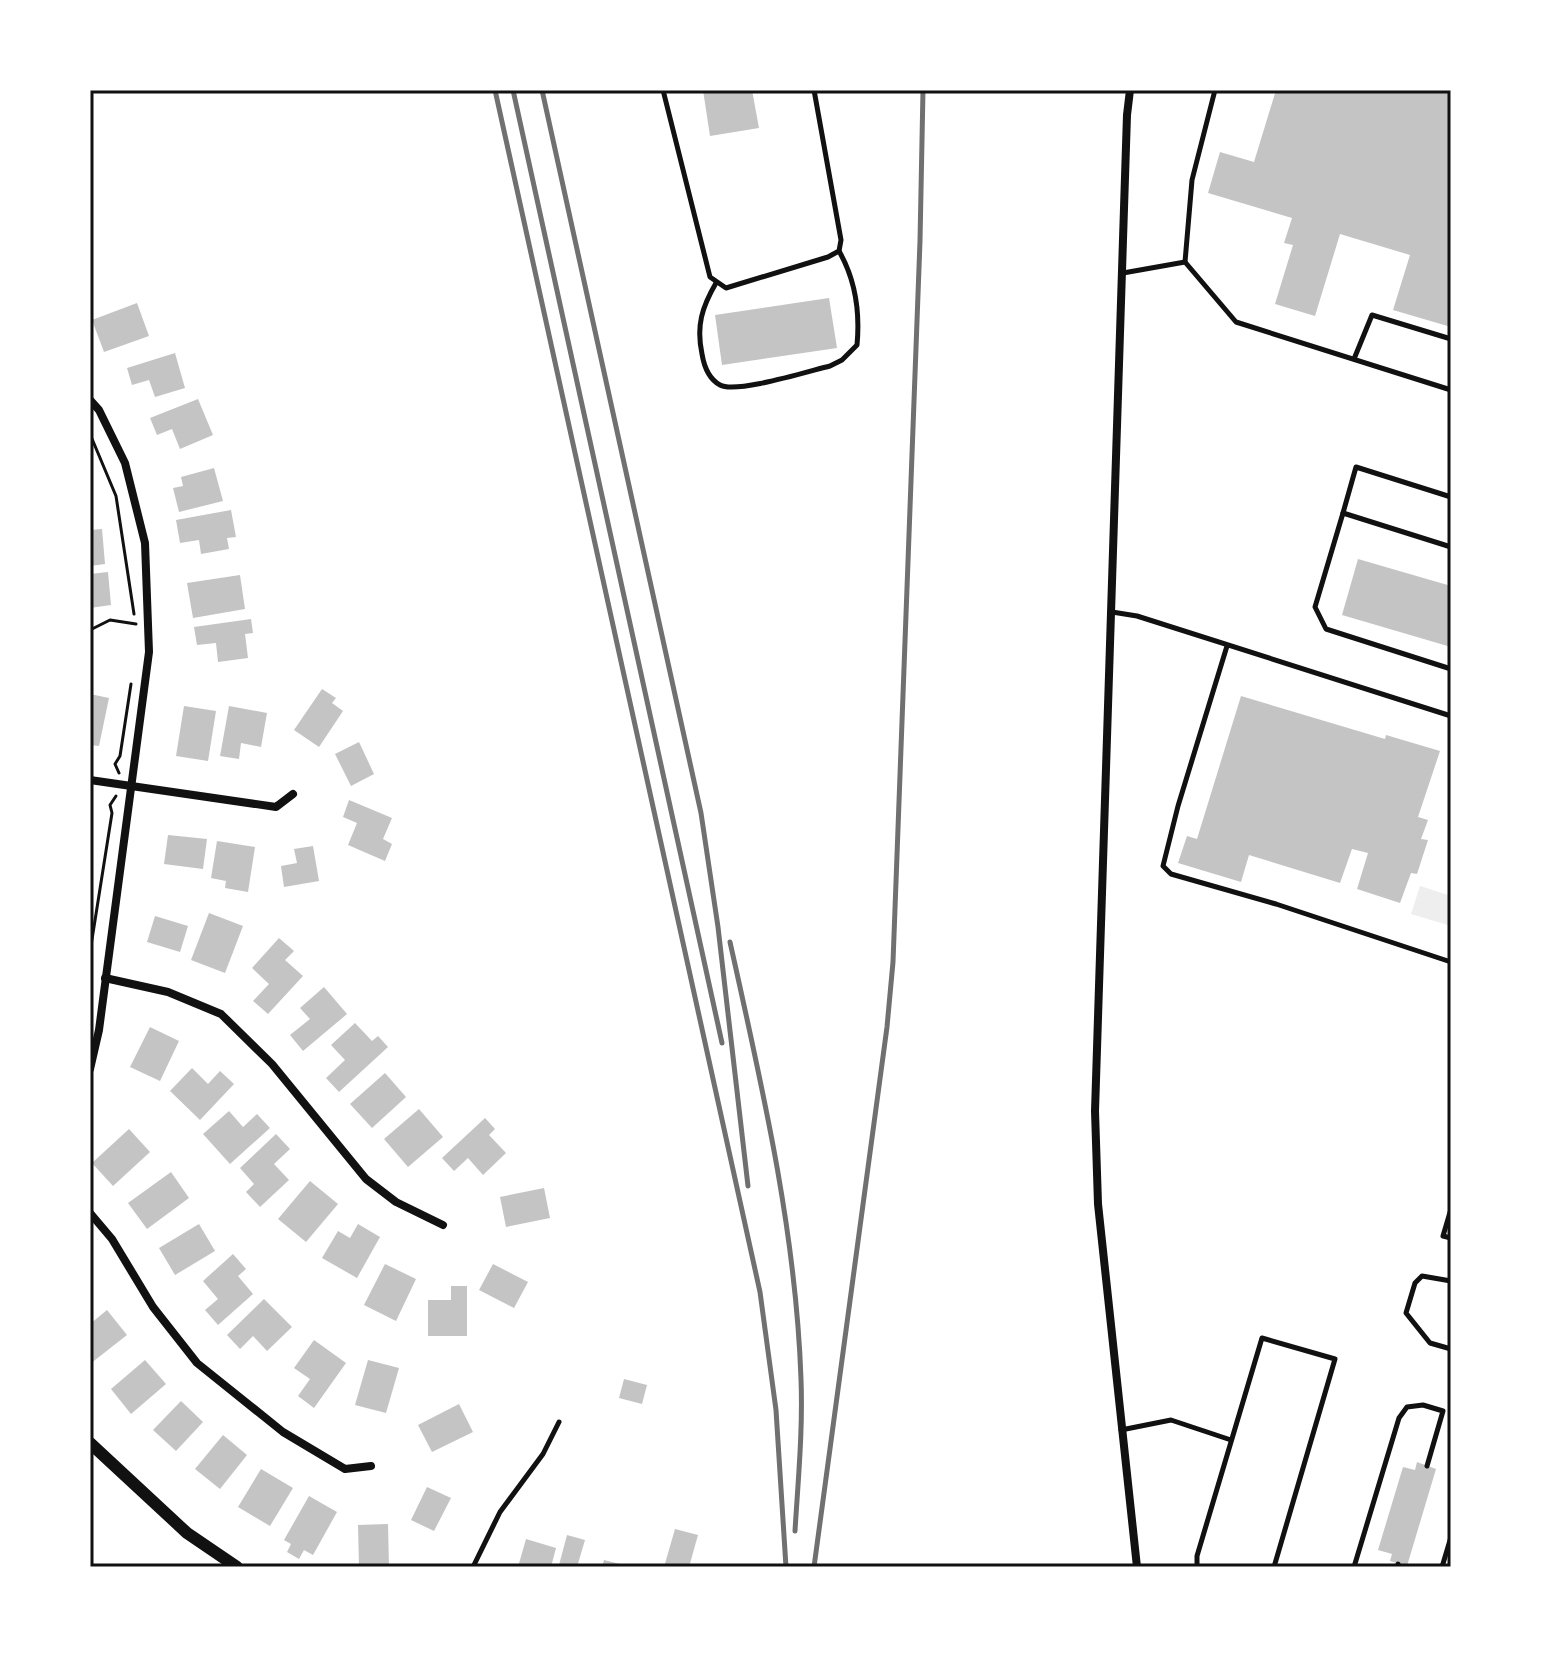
<svg xmlns="http://www.w3.org/2000/svg" width="1541" height="1657" font-family="Rubik,sans-serif">
<rect width="100%" height="100%" fill="#fff"/>
<polygon fill="#eee" points="1420,886 1451,896 1451,926 1411,914"/>
<g fill="#c4c4c4">
<polygon points="703,90 752,90 759,128 710,136"/>
<polygon points="1276,90 1451,90 1451,327 1393,310 1410,255 1340,234 1315,316 1275,304 1293,245 1284,243 1292,218 1208,193 1220,152 1254,162"/>
<polygon points="829,298 837,348 722,365 715,315"/>
<polygon points="137,303 149,336 104,352 92,320"/>
<polygon points="175,353 185,388 155,397 149,380 132,385 127,368"/>
<polygon points="198,399 213,435 180,449 172,429 157,435 150,418"/>
<polygon points="214,468 223,501 179,512 173,488 183,486 181,477"/>
<polygon points="231,510 236,537 227,538 229,549 201,554 199,540 180,543 176,520"/>
<polygon points="102,529 105,564 90,566 90,530"/>
<polygon points="1358,559 1451,586 1451,647 1342,615"/>
<polygon points="108,572 111,605 90,608 90,574"/>
<polygon points="240,575 245,609 193,618 187,583"/>
<polygon points="251,619 253,633 245,634 248,658 218,662 216,643 197,645 194,627"/>
<polygon points="322,689 336,698 332,703 343,711 319,747 294,730"/>
<polygon points="90,694 109,698 99,746 90,745"/>
<polygon points="1241,696 1385,739 1386,735 1440,751 1418,817 1428,820 1421,839 1428,840 1417,874 1411,873 1400,903 1357,889 1368,853 1352,849 1340,883 1249,855 1241,882 1178,863 1187,836 1197,839"/>
<polygon points="184,706 216,711 208,761 176,756"/>
<polygon points="229,706 267,713 261,747 241,743 239,759 220,756"/>
<polygon points="359,742 374,774 351,786 335,754"/>
<polygon points="349,800 392,818 383,839 392,844 385,861 348,845 357,823 343,817"/>
<polygon points="168,835 207,839 203,869 164,864"/>
<polygon points="217,841 255,847 248,892 225,888 226,881 211,878"/>
<polygon points="313,846 319,881 284,887 281,866 297,863 294,849"/>
<polygon points="209,913 243,926 225,973 191,960"/>
<polygon points="155,916 188,926 180,952 147,942"/>
<polygon points="279,938 294,951 285,960 303,976 268,1014 253,1001 269,984 252,968"/>
<polygon points="324,987 347,1014 303,1051 290,1035 310,1019 300,1008"/>
<polygon points="355,1023 372,1041 378,1036 388,1047 339,1092 326,1078 345,1060 331,1045"/>
<polygon points="150,1027 179,1041 160,1081 130,1067"/>
<polygon points="192,1068 208,1084 220,1071 234,1084 200,1120 170,1091"/>
<polygon points="385,1073 406,1097 372,1128 350,1104"/>
<polygon points="419,1109 443,1137 408,1167 384,1139"/>
<polygon points="229,1111 243,1127 257,1114 270,1128 230,1164 203,1134"/>
<polygon points="485,1118 495,1129 489,1135 506,1153 483,1175 468,1158 454,1171 442,1158"/>
<polygon points="129,1129 150,1152 113,1186 92,1163"/>
<polygon points="276,1134 290,1149 274,1164 289,1180 260,1207 246,1192 254,1184 240,1168"/>
<polygon points="171,1172 189,1198 147,1229 128,1203"/>
<polygon points="310,1181 338,1204 306,1242 278,1219"/>
<polygon points="544,1188 550,1218 506,1227 500,1197"/>
<polygon points="199,1224 215,1251 175,1275 159,1248"/>
<polygon points="358,1224 380,1237 357,1278 322,1258 338,1231 350,1238"/>
<polygon points="233,1254 246,1269 238,1276 253,1294 218,1325 205,1310 218,1299 203,1281"/>
<polygon points="385,1264 416,1279 396,1321 364,1305"/>
<polygon points="493,1264 528,1282 514,1308 479,1290"/>
<polygon points="451,1286 467,1286 467,1336 428,1336 428,1300 451,1300"/>
<polygon points="264,1299 292,1327 267,1351 253,1336 240,1349 227,1335"/>
<polygon points="107,1310 127,1335 90,1364 90,1324"/>
<polygon points="314,1340 346,1363 314,1408 298,1396 310,1379 294,1368"/>
<polygon points="145,1360 166,1384 131,1414 111,1389"/>
<polygon points="368,1360 399,1368 386,1413 355,1405"/>
<polygon points="624,1379 647,1385 642,1404 619,1398"/>
<polygon points="181,1401 203,1422 176,1451 153,1430"/>
<polygon points="459,1404 473,1432 432,1452 418,1425"/>
<polygon points="223,1435 247,1455 220,1489 195,1469"/>
<polygon points="1417,1462 1436,1469 1407,1566 1390,1561 1392,1554 1378,1550 1403,1467 1415,1470"/>
<polygon points="261,1469 293,1488 270,1526 238,1507"/>
<polygon points="427,1487 451,1498 434,1531 411,1520"/>
<polygon points="309,1496 337,1512 313,1555 304,1550 299,1559 287,1552 291,1544 284,1540"/>
<polygon points="388,1524 389,1567 359,1567 358,1525"/>
<polygon points="675,1529 698,1535 689,1567 664,1567"/>
<polygon points="567,1535 585,1540 577,1567 559,1565"/>
<polygon points="526,1539 556,1548 551,1567 518,1567"/>
<polygon points="604,1560 628,1566 628,1567 602,1567"/>
</g>
<g fill="none" stroke-linecap="round" stroke-linejoin="round">
<g stroke="#111" stroke-width="3">
<polyline points="90,434 116,496 134,614"/>
<polyline points="90,630 110,620 136,624"/>
<polyline points="119,773 115,764 120,756 131,684"/>
<polyline points="90,952 112,813 110,805 116,796"/>
</g>
<g stroke="#111" stroke-width="5">
<polyline points="663,90 710,277 726,288 828,257 839,251 841,240 814,90"/>
<polyline points="1185,262 1192,180 1215,90"/>
<polyline points="1123,273 1185,262 1236,322 1451,390"/>
<path d="M716,283c-14,24 -20,43 -14,71 2,12 7,25 18,31 16,9 89,-14 110,-19l12,-6 15,-15c3,-32 -2,-66 -18,-94"/>
<polyline points="1354,359 1372,315 1451,339"/>
<polyline points="1343,513 1356,467 1451,497"/>
<polyline points="1451,547 1343,513 1315,607 1326,629 1451,669"/>
<polyline points="1112,612 1137,616 1451,716"/>
<polyline points="1227,646 1178,806 1163,866 1171,874 1276,904 1451,962"/>
<polyline points="1451,1209 1443,1236 1451,1238"/>
<polyline points="1451,1281 1422,1276 1415,1283 1406,1313 1430,1343 1451,1349"/>
<polyline points="1121,1430 1171,1420 1231,1440"/>
<polyline points="473,1567 500,1512 543,1454 559,1422"/>
<polyline points="1197,1567 1197,1556 1262,1338 1335,1359 1274,1567"/>
<polyline points="1354,1567 1399,1418 1407,1407 1423,1405 1443,1411 1427,1466"/>
<polyline points="1397,1567 1398,1564"/>
<polyline points="1442,1567 1451,1537"/>
</g>
<g stroke="#111" stroke-width="8">
<polyline points="1130,90 1127,115 1095,1111 1098,1204 1137,1567"/>
<polyline points="90,400 99,410 125,463 145,543 149,652 99,1030 90,1069"/>
<polyline points="90,780 276,807 293,794"/>
<polyline points="105,978 168,992 221,1014 272,1064 366,1179 396,1202 443,1225"/>
<polyline points="90,1213 112,1239 153,1307 197,1363 283,1432 345,1469 371,1466"/>
</g>
<polyline stroke="#111" stroke-width="12" points="90,1443 187,1533 237,1567"/>
<g stroke="#707070" stroke-width="5">
<polyline points="495,90 760,1292 776,1410 786,1567"/>
<polyline points="513,90 722,1043"/>
<polyline points="542,90 701,813 718,927 748,1186"/>
<path d="M730,942c32,144 66,290 71,437 2,51 -3,102 -6,152"/>
<polyline points="814,1567 887,1027 893,962 920,241 923,90"/>
</g>
</g>
<rect width="1541" height="1657" fill="none" stroke="#ffffff" stroke-width="184"/>
<rect x="92" y="92" width="1357" height="1473" fill="none" stroke="#111" stroke-width="3"/>
</svg>
